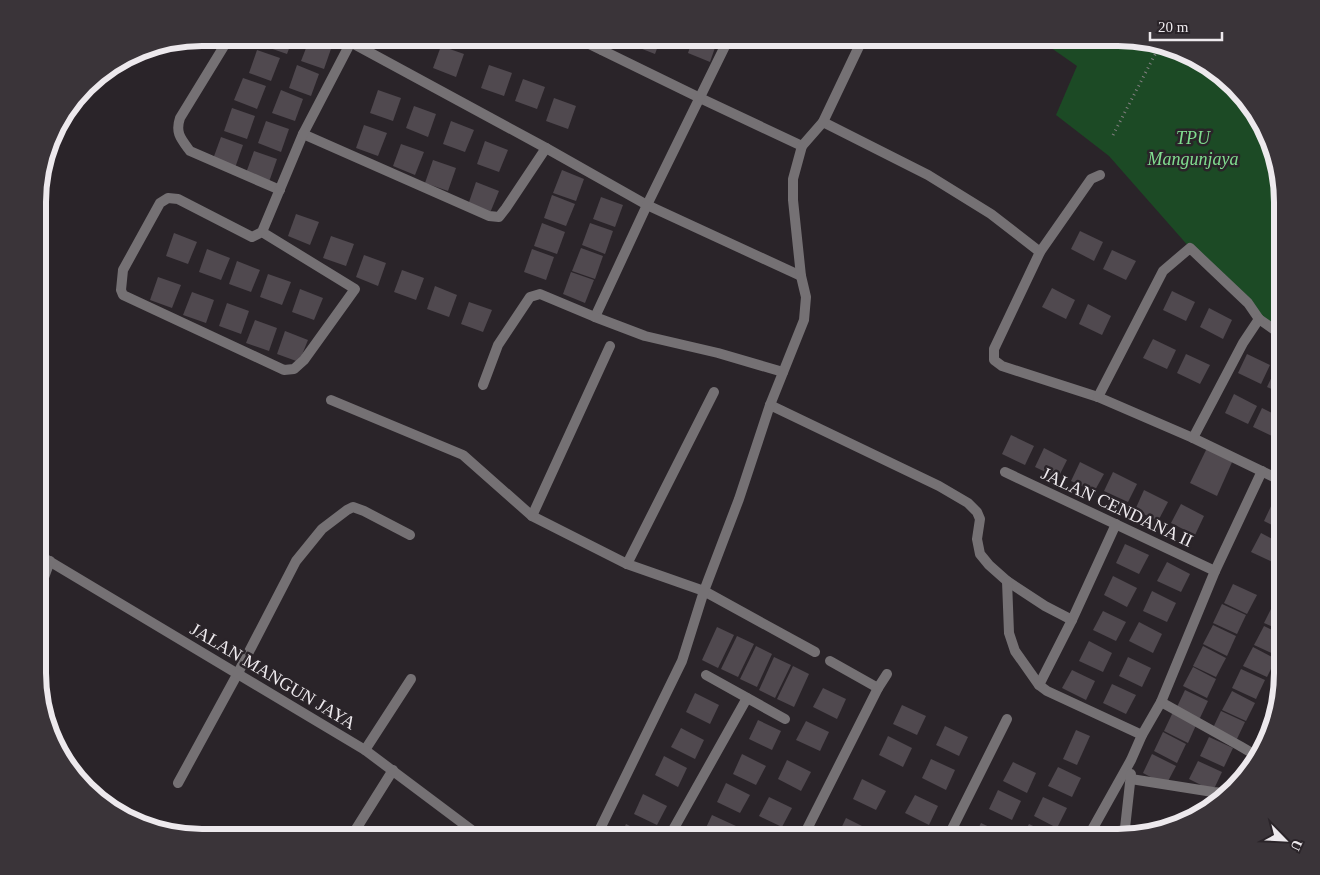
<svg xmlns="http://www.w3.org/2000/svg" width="1320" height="875" font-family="Georgia,serif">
<rect width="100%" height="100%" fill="#2a2429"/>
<polygon fill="#1c4a25" points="1037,38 1118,38 1170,46 1209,66 1260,120 1282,192 1282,335 1190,248 1109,156 1056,115 1077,66"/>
<g fill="#50494f">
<polygon points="267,38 293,38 287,54 264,46"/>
<polygon points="310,38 332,46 324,69 301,61"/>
<polygon points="635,38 661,38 655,54 632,45"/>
<polygon points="693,38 713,38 718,39 710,62 688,53"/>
<polygon points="441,46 464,54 456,77 433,68"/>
<polygon points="257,50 280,58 271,81 249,73"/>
<polygon points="297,65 319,74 311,96 289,88"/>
<polygon points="489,65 512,73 504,96 481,88"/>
<polygon points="243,78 266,86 257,109 234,100"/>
<polygon points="523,79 545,87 537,109 515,101"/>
<polygon points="281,90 303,99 295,121 272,113"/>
<polygon points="378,90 401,98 393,121 370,113"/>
<polygon points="554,98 576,106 568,129 546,121"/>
<polygon points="414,106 436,114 428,137 406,128"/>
<polygon points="232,108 255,116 247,139 224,131"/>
<polygon points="266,121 289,129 281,152 258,143"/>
<polygon points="451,121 474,130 465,152 443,144"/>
<polygon points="364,125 387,133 378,156 356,148"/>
<polygon points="221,137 243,145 235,168 213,159"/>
<polygon points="485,141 508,150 499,172 477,164"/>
<polygon points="401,144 424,152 415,175 393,166"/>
<polygon points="254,151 277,159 269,182 246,173"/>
<polygon points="433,160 456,168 448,191 425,183"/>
<polygon points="562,170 584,179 576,201 553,193"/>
<polygon points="476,182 499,191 490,213 468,205"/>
<polygon points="552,195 575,204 566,226 544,218"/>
<polygon points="601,197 623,205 615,227 593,219"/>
<polygon points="296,214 319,222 310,245 288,236"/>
<polygon points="542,223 565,232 557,254 534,246"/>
<polygon points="590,223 613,231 605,254 582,245"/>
<polygon points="1080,231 1103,242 1094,261 1071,249"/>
<polygon points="174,233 197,242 188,264 166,256"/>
<polygon points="331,236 354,244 346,266 323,258"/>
<polygon points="581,248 603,256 595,279 572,271"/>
<polygon points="207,249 230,258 221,280 199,272"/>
<polygon points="532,249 554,257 546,280 524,272"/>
<polygon points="1112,250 1136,261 1126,280 1103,269"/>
<polygon points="364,255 386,263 378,286 356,277"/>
<polygon points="237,261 260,270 251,292 229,284"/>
<polygon points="402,270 424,278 416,300 394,292"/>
<polygon points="571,272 594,280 585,303 563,294"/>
<polygon points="268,274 291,282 282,305 260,297"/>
<polygon points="158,277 181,285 172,308 150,300"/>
<polygon points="435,286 457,295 449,317 427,309"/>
<polygon points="1052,288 1075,300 1066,319 1042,307"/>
<polygon points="300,289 323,298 314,320 292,312"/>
<polygon points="1172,291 1195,302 1186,321 1163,310"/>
<polygon points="192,292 214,300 206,323 183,315"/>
<polygon points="469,302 492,310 483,332 461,324"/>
<polygon points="227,303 249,311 241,334 219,326"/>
<polygon points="1088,304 1111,316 1102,335 1079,324"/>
<polygon points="1209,308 1232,320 1223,339 1200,327"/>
<polygon points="255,320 277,328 269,351 246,343"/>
<polygon points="285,331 308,340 299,362 277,354"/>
<polygon points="1153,339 1176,350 1167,369 1143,358"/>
<polygon points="1186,354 1210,365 1200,384 1177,373"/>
<polygon points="1247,354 1270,365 1261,384 1238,373"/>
<polygon points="1276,368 1282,371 1282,394 1267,387"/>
<polygon points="1234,394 1257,406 1248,424 1225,413"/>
<polygon points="1262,408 1282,418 1282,426 1276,438 1253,427"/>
<polygon points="1011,435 1034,446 1025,465 1002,454"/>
<polygon points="1044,448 1067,460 1058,478 1035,467"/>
<polygon points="1207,448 1233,460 1217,496 1190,483"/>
<polygon points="1080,462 1104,474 1094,492 1071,481"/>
<polygon points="1113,472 1137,484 1128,502 1104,491"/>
<polygon points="1144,490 1168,502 1158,521 1135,510"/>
<polygon points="1273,502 1282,506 1282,530 1264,521"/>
<polygon points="1181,504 1204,516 1195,535 1171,523"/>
<polygon points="1261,533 1282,544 1282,548 1275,563 1251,552"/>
<polygon points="1125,544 1149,555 1139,574 1116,563"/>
<polygon points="1167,562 1190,574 1181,592 1157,581"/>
<polygon points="1113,576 1137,588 1127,607 1104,595"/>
<polygon points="1233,584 1257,595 1247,614 1224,603"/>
<polygon points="1152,591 1176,603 1167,622 1143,611"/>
<polygon points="1274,603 1282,608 1282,631 1264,623"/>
<polygon points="1222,604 1246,615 1237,634 1213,623"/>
<polygon points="1103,611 1126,622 1116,641 1093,630"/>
<polygon points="1139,622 1162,634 1153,653 1129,641"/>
<polygon points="1213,625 1236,636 1227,656 1203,644"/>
<polygon points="1264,626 1282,635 1282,647 1278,656 1254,645"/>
<polygon points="717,627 734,635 718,668 702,660"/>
<polygon points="737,636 754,644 738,677 721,669"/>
<polygon points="1089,641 1112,653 1103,672 1079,661"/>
<polygon points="756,646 772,654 757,687 740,679"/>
<polygon points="1203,646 1226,658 1216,677 1193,666"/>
<polygon points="1253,647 1276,659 1267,677 1243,666"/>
<polygon points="774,657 791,665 775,698 759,690"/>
<polygon points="1128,657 1151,668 1142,687 1119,676"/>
<polygon points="793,666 809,674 794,707 777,699"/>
<polygon points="1193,667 1216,679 1207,698 1183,686"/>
<polygon points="1241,669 1265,680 1256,699 1232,688"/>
<polygon points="1072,670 1095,681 1086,700 1062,688"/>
<polygon points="1112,684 1136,695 1126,714 1103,703"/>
<polygon points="823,688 846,699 837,719 813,707"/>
<polygon points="1185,690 1208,701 1199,720 1176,709"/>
<polygon points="1232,691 1255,703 1246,721 1222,710"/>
<polygon points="695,693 719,705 710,724 686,712"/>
<polygon points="902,705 926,716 917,735 893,724"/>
<polygon points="1221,711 1245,722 1236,741 1212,730"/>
<polygon points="1173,712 1197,723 1188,743 1164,731"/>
<polygon points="758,720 781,731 772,750 749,739"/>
<polygon points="806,721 829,732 820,751 796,740"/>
<polygon points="945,726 968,737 959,756 936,745"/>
<polygon points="681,728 704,740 695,759 671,747"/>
<polygon points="1076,730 1090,736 1077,765 1063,759"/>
<polygon points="1163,732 1186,744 1177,763 1154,751"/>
<polygon points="888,736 912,748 903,767 879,755"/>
<polygon points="1209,737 1233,748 1224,767 1200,756"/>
<polygon points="742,754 766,766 756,785 733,774"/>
<polygon points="1152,754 1176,766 1166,785 1143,773"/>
<polygon points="664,756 687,768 678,787 655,775"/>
<polygon points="931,759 955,770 946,790 922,778"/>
<polygon points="787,760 811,772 801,791 778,779"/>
<polygon points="1198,761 1222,772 1213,791 1189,779"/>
<polygon points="1013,762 1036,773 1027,793 1003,781"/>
<polygon points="1058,767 1081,778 1072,797 1048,786"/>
<polygon points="862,779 886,791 876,810 853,799"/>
<polygon points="726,783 750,795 740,813 717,802"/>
<polygon points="998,790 1021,801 1012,820 989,809"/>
<polygon points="643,794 667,806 657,825 634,814"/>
<polygon points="915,795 938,806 929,825 905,813"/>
<polygon points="769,797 792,808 782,827 759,816"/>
<polygon points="1043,797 1067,808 1057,828 1034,816"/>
<polygon points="712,815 736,826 730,837 710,837 703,834"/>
<polygon points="846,818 870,830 866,837 837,837"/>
<polygon points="1164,820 1177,822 1163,827"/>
<polygon points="981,823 1004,834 1003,837 974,837"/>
<polygon points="626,824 650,836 649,837 620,837"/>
<polygon points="1029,824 1052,835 1051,837 1022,837"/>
</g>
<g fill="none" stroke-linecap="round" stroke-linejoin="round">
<polyline stroke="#858084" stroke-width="3" stroke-dasharray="1 4" stroke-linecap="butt" points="1113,135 1160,45"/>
<polyline stroke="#757174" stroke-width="10" points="365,750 411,679"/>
<g stroke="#757174" stroke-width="10">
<path d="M229,38l-49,80c-5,15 1,21 10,33l90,39"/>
<polyline points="343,38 546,148 647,205 801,276"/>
<polyline points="577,38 700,98 802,146"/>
<polyline points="602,50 608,38"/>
<polyline points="823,122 928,175 991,214 1040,252"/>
<polyline points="303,134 489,216 499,217 506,208 546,148"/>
<polyline points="1100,175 1091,179 1040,252 994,349 994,360 1002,366 1098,397 1193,438 1282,481"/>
<polyline points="262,232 252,237 178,199 168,198 160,203 123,270 121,290 123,295 284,370 294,369 304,360 355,289 262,232 303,134 353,38"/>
<polyline points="595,317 647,205 729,38"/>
<polyline points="483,385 498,345 530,297 540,294 595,317 645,336 718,353 783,372"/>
<polyline points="1098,397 1163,271 1190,248 1248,303 1259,319 1282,335"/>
<polyline points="331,400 463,455 532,516 627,564 704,591 815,652"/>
<polyline points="770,405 939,486 968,503 977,512 980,519 977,539 980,554 989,565 1007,581 1045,606 1072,620"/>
<polyline points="1193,438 1243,343 1259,319"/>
<polyline points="1005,472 1215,571"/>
<polyline points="532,516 610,346"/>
<polyline points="627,564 714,392"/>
<polyline points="1007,581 1009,633 1015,651 1039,685 1047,691 1142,735"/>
<polyline points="39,591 50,561"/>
<polyline points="830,661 878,688"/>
<polyline points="706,675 785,719"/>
<polyline points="1039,685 1072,620 1116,524"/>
<polyline points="1161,702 1240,746 1257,756"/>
<polyline points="1131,779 1213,792 1224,793"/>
<polyline points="178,783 238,673 296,561 322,529 347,510 353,507 364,511 410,535"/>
<polyline points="351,837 393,770"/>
<polyline points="596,837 682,661 704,591 739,499 770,405 804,320 806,297 801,276 793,200 793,179 802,146 823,122 863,38"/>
<polyline points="669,837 747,698"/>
<polyline points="803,837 878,688 887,674"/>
<polyline points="948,837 1007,719"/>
<polyline points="1088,837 1131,760 1142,735 1161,702 1215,571 1262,471"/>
<polyline points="1124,837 1131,774"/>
</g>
<polyline stroke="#757174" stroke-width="10" points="39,555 365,750 481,837"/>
</g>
<g text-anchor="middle" stroke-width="5" stroke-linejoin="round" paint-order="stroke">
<g font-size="18" font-style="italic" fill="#81dd90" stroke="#2a2429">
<text x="1193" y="144">TPU<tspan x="1193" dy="21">Mangunjaya</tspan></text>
</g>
<g font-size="18" fill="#ede9ed" stroke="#2a2429">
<text transform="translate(1117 507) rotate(25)" y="6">JALAN CENDANA II</text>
<text transform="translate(273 676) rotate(31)" y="6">JALAN MANGUN JAYA</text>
</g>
</g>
<path d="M0 0H1320V875H0ZM202 46H1118A156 156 0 0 1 1274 202V673A156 156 0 0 1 1118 829H202A156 156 0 0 1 46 673V202A156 156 0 0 1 202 46Z" fill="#3a3439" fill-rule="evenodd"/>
<path fill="none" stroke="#ede9ed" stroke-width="6" d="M202 46H1118A156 156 0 0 1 1274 202V673A156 156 0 0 1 1118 829H202A156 156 0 0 1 46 673V202A156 156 0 0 1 202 46Z"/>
<g transform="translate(1285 840) rotate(114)" stroke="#2a2429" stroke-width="4" paint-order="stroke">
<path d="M0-4L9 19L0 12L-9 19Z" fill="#ede9ed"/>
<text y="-8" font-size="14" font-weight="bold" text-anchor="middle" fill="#ede9ed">U</text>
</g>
<path d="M1150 32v8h72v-8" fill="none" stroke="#ede9ed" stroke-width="2.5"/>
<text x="1158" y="32" font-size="15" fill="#ede9ed" stroke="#2a2429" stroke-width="4" paint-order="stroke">20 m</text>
</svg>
